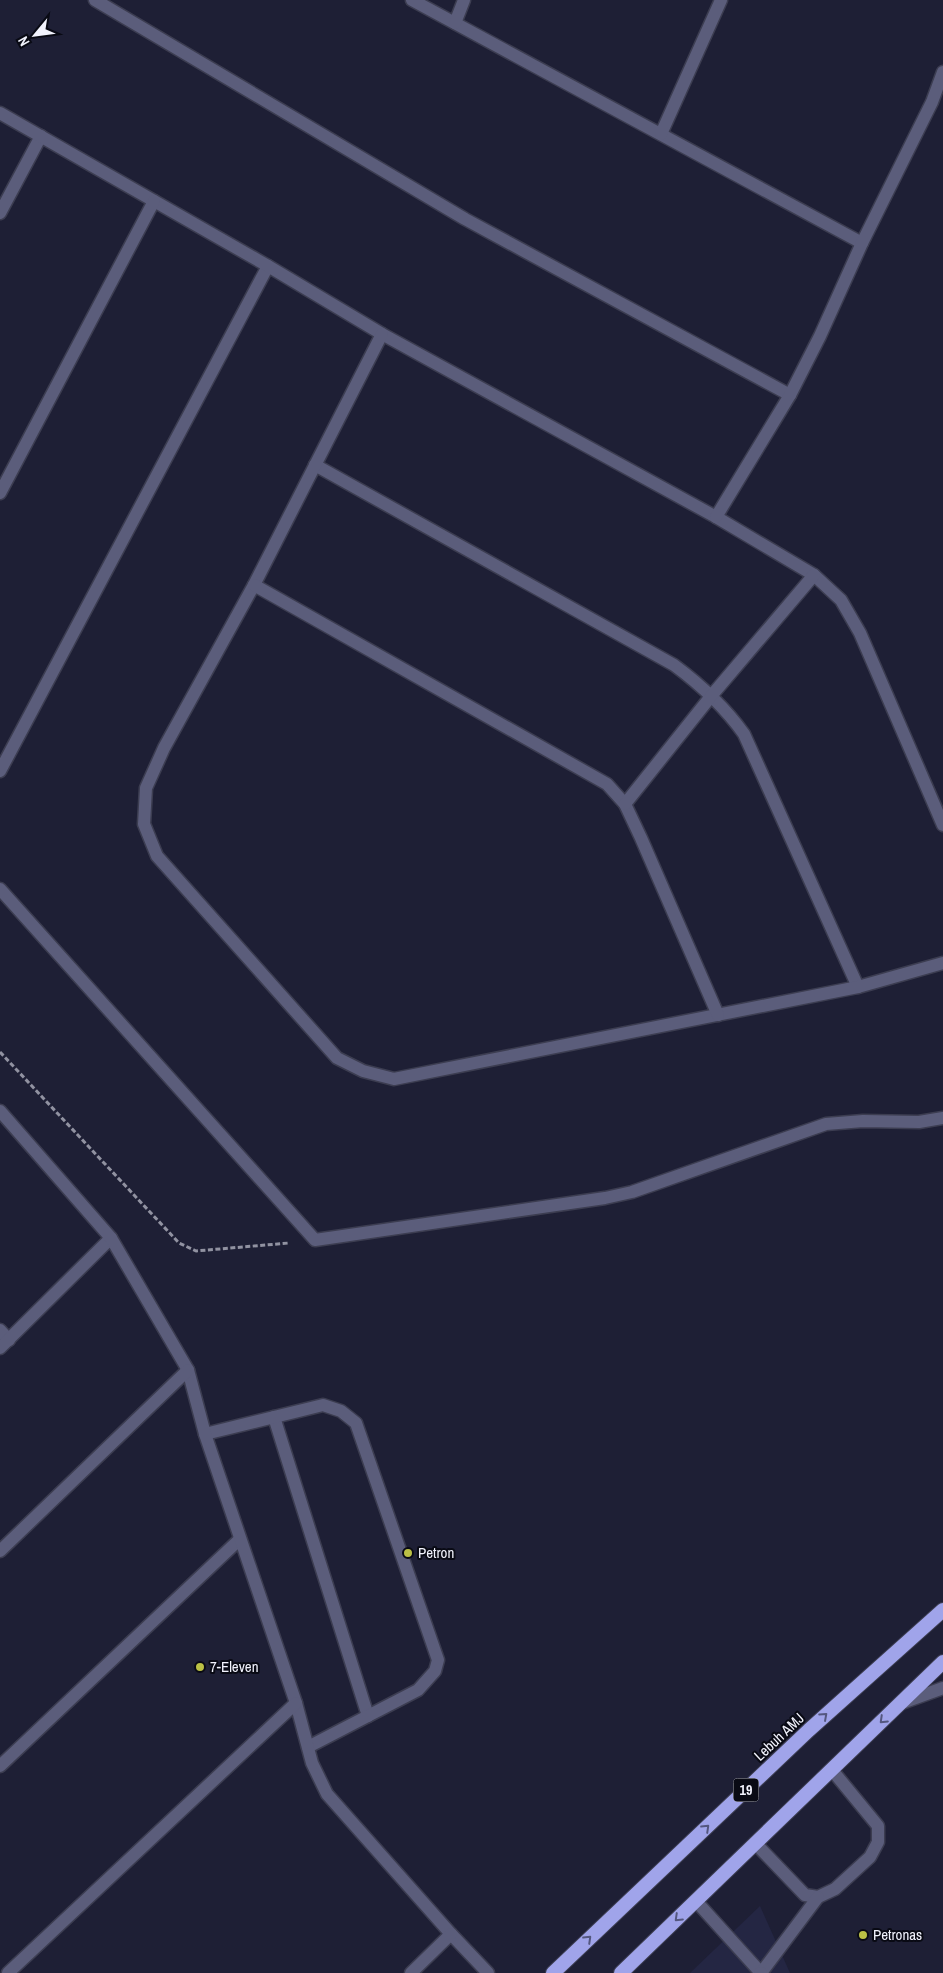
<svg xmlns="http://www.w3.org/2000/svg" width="943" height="1973" font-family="'Archivo Narrow',sans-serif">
<rect width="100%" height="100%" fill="#1e1f35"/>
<polygon fill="#242643" points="760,1906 790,1973 690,1973"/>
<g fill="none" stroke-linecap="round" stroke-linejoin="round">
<g stroke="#3c3d51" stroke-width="15">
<g id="service">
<polyline points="95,0 465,219 790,395"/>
<polyline points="0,213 41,136"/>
<path d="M315,465l359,200c27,20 50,41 70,69l114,253"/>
<polyline points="0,771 268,266"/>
<polyline points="0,889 315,1240 605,1198 632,1192 826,1124 863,1121 919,1122 943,1118"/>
<polyline points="0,1330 9,1340"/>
<polyline points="0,1348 111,1238"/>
<polyline points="274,1417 368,1716"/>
<polyline points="205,1434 323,1405 341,1411 356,1423 438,1660 435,1671 418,1690 308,1747"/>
<polyline points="0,1766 240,1539"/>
<polyline points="755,1843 805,1895 818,1897 835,1889 870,1857 878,1842 878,1826 832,1770"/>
<polyline points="696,1901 761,1973"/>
<polyline points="761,1973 818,1897"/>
</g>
</g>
<g stroke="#3c3d51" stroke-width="15">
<g id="minor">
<polyline points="412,0 862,243"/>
<polyline points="455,23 464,0"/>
<polyline points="0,113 268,266 382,334 716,517 814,575 841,600 860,633 943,825"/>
<polyline points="661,134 721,0"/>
<polyline points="382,334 254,585 164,748 146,788 144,824 157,856 337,1058 363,1071 394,1079 858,987 943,963"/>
<polyline points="0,493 154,201"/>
<polyline points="716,517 790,395 820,336 862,243 932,102 943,72"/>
<polyline points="254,585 607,784 625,804 641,838 718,1015"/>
<polyline points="625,804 712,695 814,575"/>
<polyline points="0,1111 111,1238 188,1370 205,1434 296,1703 312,1763 327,1794 451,1934 488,1973"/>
<polyline points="0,1551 188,1370"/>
<polyline points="899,1704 943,1688"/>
<polyline points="8,1973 296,1703"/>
<polyline points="411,1973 451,1934"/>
<polyline points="760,1973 761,1973"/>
</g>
</g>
<g stroke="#3c3d51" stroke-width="16">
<g id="trunk">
<polyline points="553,1973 809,1730 943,1610"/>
<polyline points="621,1973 943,1662"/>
</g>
</g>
<polyline stroke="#9192a1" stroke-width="3" stroke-dasharray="5 2.5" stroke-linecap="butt" points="0,1052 179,1243 196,1251 289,1243"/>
<use href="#service" stroke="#5b5d7b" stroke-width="12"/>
<use href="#minor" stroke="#5b5d7b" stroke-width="12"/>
<use href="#trunk" stroke="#a0a4ea" stroke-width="14"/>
</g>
<defs><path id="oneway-chevron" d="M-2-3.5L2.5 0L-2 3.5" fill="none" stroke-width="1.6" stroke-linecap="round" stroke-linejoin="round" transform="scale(1.25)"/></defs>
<g stroke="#54577f">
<use href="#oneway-chevron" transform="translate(824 1716) rotate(-42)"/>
<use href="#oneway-chevron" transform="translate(883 1720) rotate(136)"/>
<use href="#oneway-chevron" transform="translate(706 1828) rotate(-44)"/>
<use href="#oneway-chevron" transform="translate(678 1918) rotate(136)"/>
<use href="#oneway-chevron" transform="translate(588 1939) rotate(-44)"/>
</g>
<g fill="#bbc045" stroke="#090a14" stroke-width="2">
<circle cx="408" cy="1553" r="5"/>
<circle cx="200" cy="1667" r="5"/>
<circle cx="863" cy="1935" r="5"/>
</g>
<g text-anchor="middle" stroke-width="4" stroke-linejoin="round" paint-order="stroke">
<rect fill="#090a14" stroke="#acadb7" stroke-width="1" x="733.5" y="1778.5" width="25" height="23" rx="4"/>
<g font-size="14" font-weight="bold" fill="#f2f3fd">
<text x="746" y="1795">19</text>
</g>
<g font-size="15" fill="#f2f3fd" stroke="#090a14" text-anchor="start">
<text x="418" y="1558">Petron</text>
<text x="210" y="1672">7-Eleven</text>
<text x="873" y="1940">Petronas</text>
</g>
<g font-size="15" fill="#f2f3fd" stroke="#090a14">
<text transform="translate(779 1737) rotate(-43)" y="5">Lebuh AMJ</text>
</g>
</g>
<g transform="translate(35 35) rotate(241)" stroke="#090a14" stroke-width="4" paint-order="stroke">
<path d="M0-4L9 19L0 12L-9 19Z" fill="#f2f3fd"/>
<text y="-8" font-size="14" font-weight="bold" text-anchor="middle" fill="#f2f3fd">N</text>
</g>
</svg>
